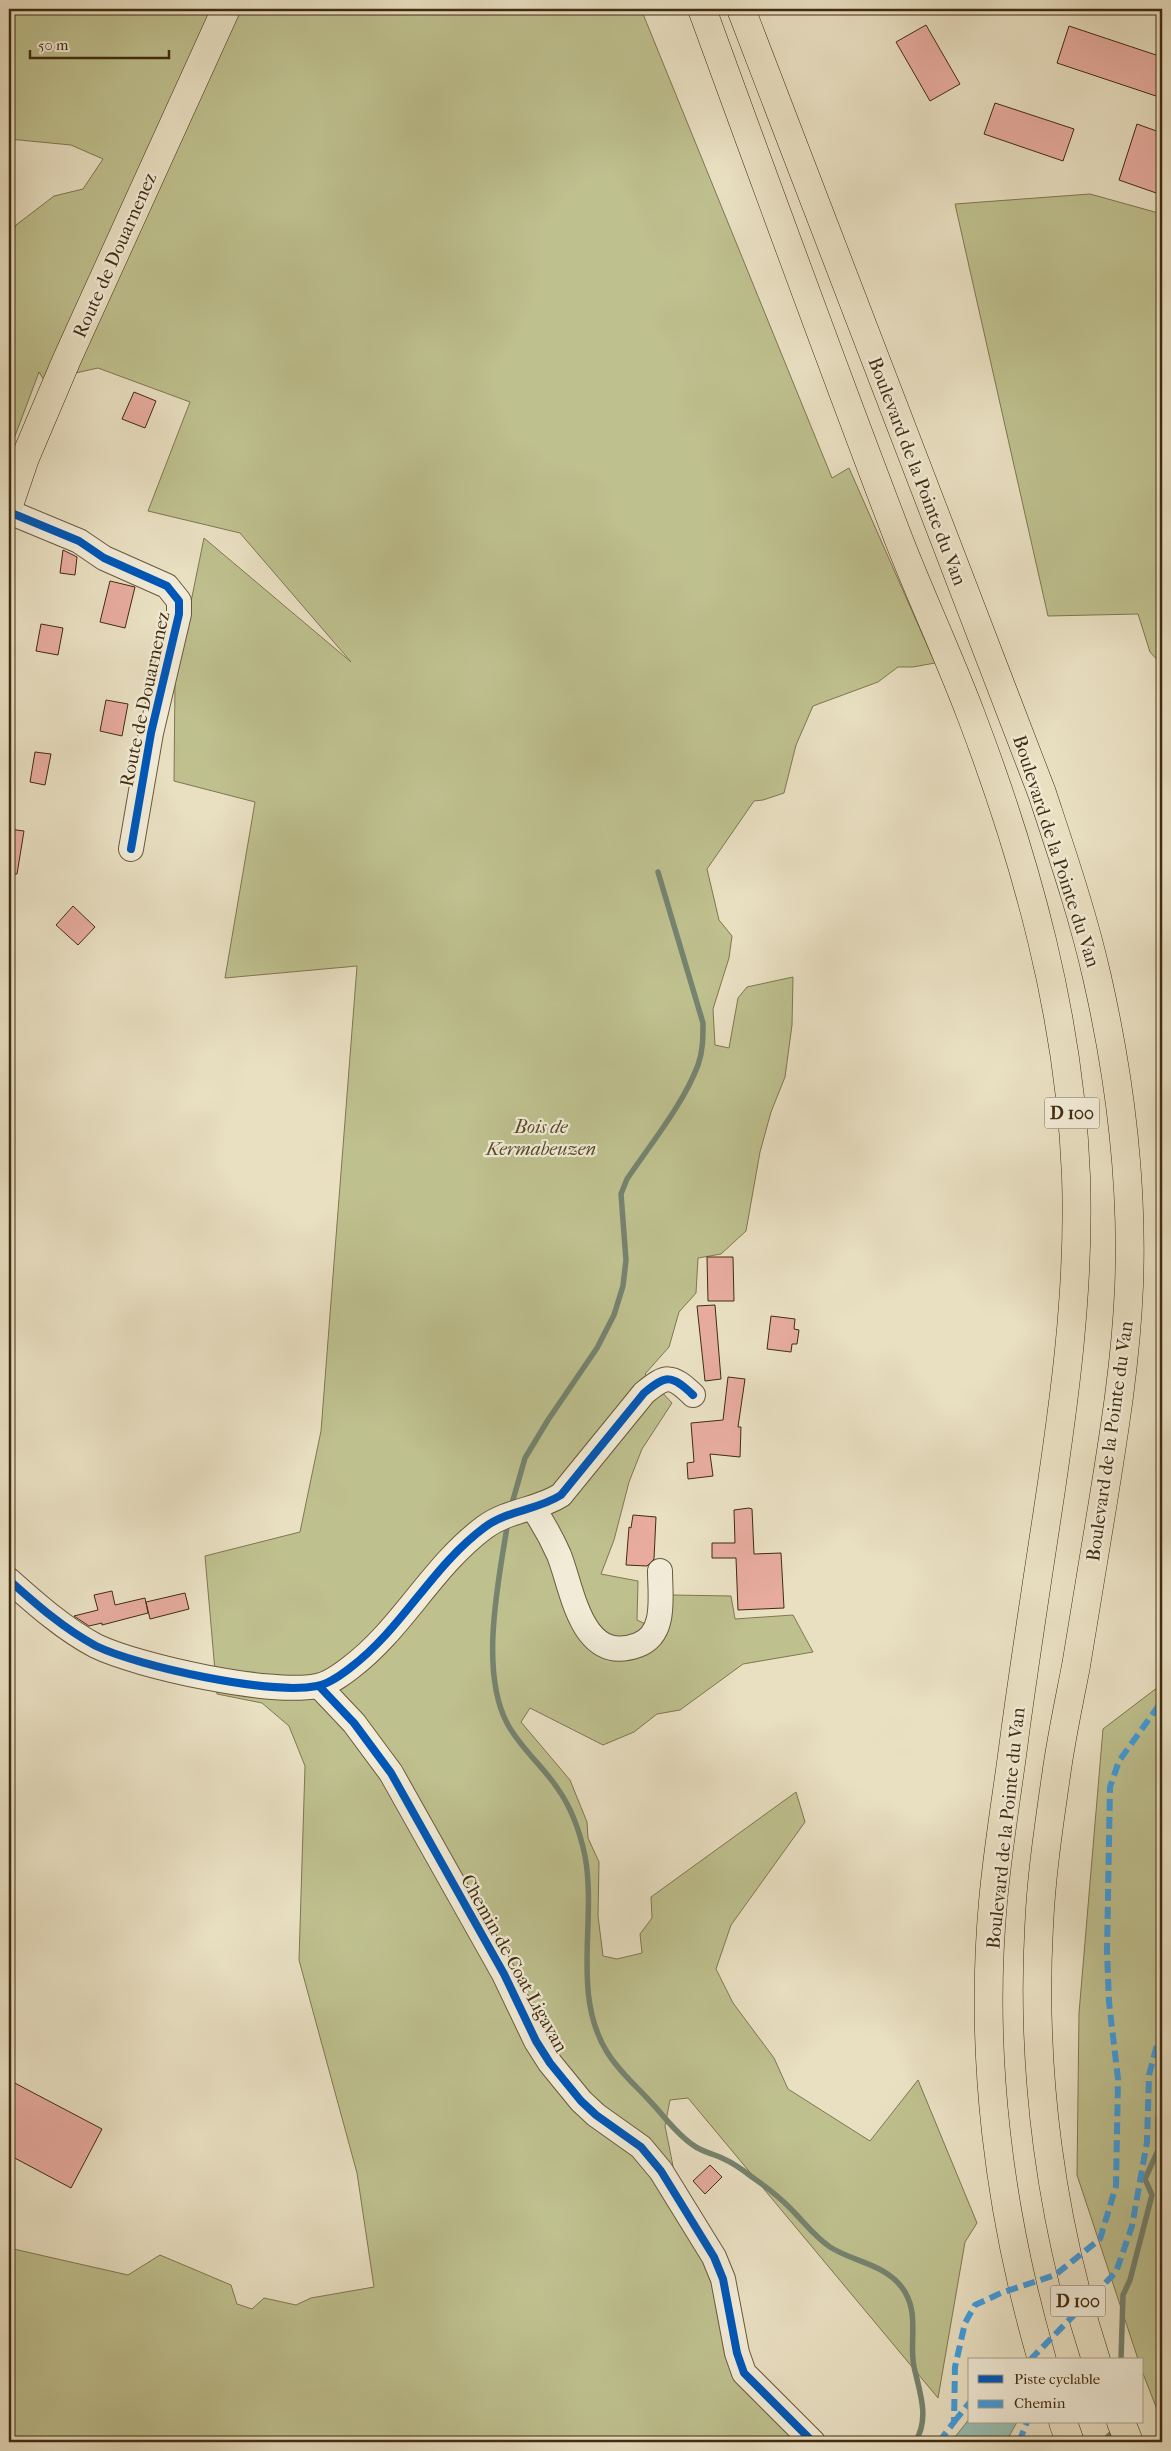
<svg xmlns="http://www.w3.org/2000/svg" width="1171" height="2451" font-family="'IM FELL French Canon',serif">
<rect width="100%" height="100%" fill="#e9e0c2"/>
<filter id="stains"><feTurbulence type="fractalNoise" baseFrequency=".004" numOctaves="4"/><feColorMatrix values="0 0 0 0 .2 0 0 0 0 .09 0 0 0 0 .02 0 0 0 .5 -.17"/></filter>
<radialGradient id="worn" r=".72"><stop offset=".6" stop-color="#630" stop-opacity="0"/><stop offset="1" stop-color="#630" stop-opacity=".3"/></radialGradient>
<g fill="#bec08e" stroke="#80764f">
<polygon points="9,9 641,9 832,478 849,468 935,663 913,667 898,667 878,682 813,706 796,745 784,793 763,800 754,801 707,869 719,920 732,936 729,958 713,1009 715,1045 729,1048 738,998 747,987 793,977 792,1025 785,1077 771,1112 760,1152 746,1231 721,1254 698,1258 696,1293 679,1312 669,1347 645,1374 672,1403 642,1449 629,1482 614,1540 601,1574 638,1581 637,1620 660,1631 672,1595 731,1596 735,1619 793,1615 813,1652 743,1664 680,1710 657,1714 634,1732 603,1745 530,1708 521,1722 570,1780 587,1822 588,1838 599,1862 598,1916 603,1956 617,1959 642,1953 640,1934 652,1918 651,1897 796,1792 805,1822 731,1925 716,1969 733,2003 774,2058 788,2089 870,2141 918,2080 977,2223 965,2242 938,2398 688,2098 670,2100 665,2126 673,2166 658,2185 709,2270 743,2376 808,2442 9,2442 9,2248 128,2275 160,2255 231,2285 237,2304 252,2309 264,2298 296,2305 311,2298 374,2287 357,2173 299,1960 305,1766 289,1726 262,1703 217,1694 205,1556 300,1532 321,1431 357,966 225,978 255,802 174,781 175,680 204,538 351,662 240,533 148,511 190,402 98,368 44,380 39,372 9,452 9,242 16,225 54,196 83,189 103,159 71,145 9,139"/>
<polygon points="1090,194 1162,214 1162,665 1150,652 1138,614 1048,616 955,204"/>
<polygon points="1162,1684 1162,2422 1142,2371 1142,2360 1138,2360 1137,2356 1077,2175 1079,2013 1103,1729"/>
</g>
<polygon fill="#98bdaf" stroke="#75836f" points="970,2418 970,2422 1017,2422 1006,2442 951,2442"/>
<g fill="none" stroke-linecap="round" stroke-linejoin="round">
<g stroke="#75836f" stroke-width="5.5">
<path d="M511,1507l14,-49 23,-38 49,-72 17,-33 9,-29 3,-26 -5,-66 6,-15c23,-34 57,-76 71,-114 5,-14 5,-27 5,-42l-45,-151"/>
<path d="M508,1521c-9,57 -29,149 -1,202 13,25 36,43 51,66 14,20 22,43 27,67 12,64 -14,138 22,196 11,18 25,30 40,46 15,15 28,35 46,47 9,7 21,9 31,14 9,4 19,11 28,18 13,9 27,20 38,31 14,14 24,28 40,39 25,16 58,17 75,45 14,24 4,50 9,75 6,26 16,52 1,75"/>
<polyline points="1121,2360 1123,2295 1130,2280 1152,2195 1145,2179 1158,2150 1158,2119 1162,2100"/>
<polyline points="1102,2442 1115,2430"/>
</g>
</g>
<g fill="#e7ac9f" stroke="#412c10">
<polygon points="926,25 960,84 930,101 896,42"/>
<polygon points="1069,26 1162,57 1162,98 1057,63"/>
<polygon points="995,103 1074,129 1063,161 984,134"/>
<polygon points="1137,124 1162,133 1162,195 1119,180"/>
<polygon points="134,392 156,401 145,428 122,419"/>
<polygon points="63,550 77,557 75,575 60,573"/>
<polygon points="110,581 135,587 125,628 100,622"/>
<polygon points="41,624 63,628 58,655 36,651"/>
<polygon points="106,700 128,704 122,736 100,731"/>
<polygon points="35,752 51,754 45,785 30,782"/>
<polygon points="9,829 24,831 17,874 9,874"/>
<polygon points="73,906 95,927 78,945 56,925"/>
<polygon points="707,1257 733,1257 734,1301 708,1301"/>
<polygon points="715,1305 721,1379 705,1381 697,1306"/>
<polygon points="771,1316 795,1319 794,1329 799,1330 797,1344 792,1344 791,1352 767,1349"/>
<polygon points="728,1377 745,1379 738,1427 741,1427 740,1457 710,1454 713,1476 688,1479 687,1463 694,1462 691,1423 723,1420"/>
<polygon points="749,1508 752,1509 754,1554 781,1553 784,1608 738,1610 736,1558 712,1558 712,1543 735,1543 734,1510"/>
<polygon points="633,1515 656,1517 654,1559 647,1566 626,1565 629,1527 631,1528"/>
<polygon points="112,1591 115,1605 145,1598 148,1613 102,1625 102,1623 89,1626 74,1616 98,1610 94,1595"/>
<polygon points="185,1593 189,1609 150,1619 146,1602"/>
<polygon points="9,2080 102,2129 71,2188 9,2155"/>
<polygon points="710,2165 722,2177 705,2194 693,2181"/>
</g>
<g fill="none" stroke-linecap="round" stroke-linejoin="round">
<g stroke="#6b593c" stroke-width="26">
<g id="minor">
<polyline points="9,512 79,541 104,558 167,586 179,601 179,614 151,733 131,849"/>
<path d="M533,1508c10,15 19,31 26,47 14,35 22,111 79,90 29,-11 22,-49 22,-74"/>
<path d="M9,1580c27,24 55,49 87,66 44,21 174,49 221,40 12,-2 24,-11 33,-18 53,-40 82,-102 135,-141 23,-17 53,-17 76,-32l83,-102c22,-18 27,-19 49,2"/>
<polyline points="319,1686 354,1723 391,1773 504,1974 536,2041 550,2063 581,2101 596,2115 641,2147 661,2171 714,2257 723,2279 737,2353 744,2373 813,2442"/>
</g>
</g>
<g stroke="#412c10" stroke-width="29">
<polyline id="major" points="9,505 25,458 67,359 226,9"/>
</g>
<g stroke="#412c10" stroke-width="29">
<g id="highway">
<path d="M702,9c64,175 128,351 195,526 23,60 51,119 74,180 56,147 99,303 105,461 4,114 -12,228 -29,340 -11,72 -22,144 -32,217 -7,56 -17,112 -22,169 -14,153 6,310 49,458"/>
<path d="M741,9l301,784c20,61 41,122 55,184 23,101 36,205 32,309 -3,75 -15,148 -27,222 -9,53 -17,105 -26,158 -7,36 -15,73 -20,110 -7,49 -15,101 -17,151 -8,145 12,295 57,433"/>
<polyline points="1063,2422 1070,2442"/>
<polyline points="1121,2422 1129,2442"/>
</g>
</g>
<use href="#minor" stroke="#f1ebd7" stroke-width="24"/>
<use href="#major" stroke="#e9e0c2" stroke-width="28"/>
<use href="#highway" stroke="#e9e0c2" stroke-width="28"/>
<g stroke="#3f9cde" stroke-width="6" stroke-dasharray="12 6" stroke-linecap="butt">
<polyline points="1030,2360 1116,2272 1132,2226 1147,2142 1149,2075 1162,2026"/>
<polyline points="954,2422 970,2402"/>
<polyline points="939,2442 954,2422 955,2367 965,2323 975,2305 1001,2293 1055,2275 1100,2239 1116,2186 1118,2079 1109,2002 1107,1951 1110,1787 1119,1761 1162,1701"/>
<polyline points="1019,2442 1027,2422"/>
</g>
<g stroke="#f1ebd7" stroke-width="11">
<g id="cycleway">
<polyline points="9,512 79,541 104,558 167,586 179,601 179,614 151,733 131,849"/>
<path d="M9,1580c27,24 55,49 87,66 44,21 174,49 221,40 12,-2 24,-11 33,-18 53,-40 82,-102 135,-141 23,-17 53,-17 76,-32l83,-102c22,-18 27,-19 49,2"/>
<polyline points="319,1686 354,1723 391,1773 504,1974 536,2041 550,2063 581,2101 596,2115 641,2147 661,2171 714,2257 723,2279 737,2353 744,2373 813,2442"/>
</g>
</g>
<use href="#cycleway" stroke="#0057b8" stroke-width="8"/>
</g>
<g text-anchor="middle" stroke-width="4.5" stroke-linejoin="round" paint-order="stroke">
<g fill="#f1ebd7" stroke="#76654c" stroke-width="1">
<rect x="1044.5" y="1097.5" width="55" height="31" rx="4"/>
<rect x="1050.5" y="2285.5" width="55" height="31" rx="4"/>
</g>
<g font-size="18" font-weight="bold" fill="#412c10">
<text x="1072" y="1119">D 100</text>
<text x="1078" y="2307">D 100</text>
</g>
<g font-size="19" fill="#412c10" stroke="#f1ebd7">
<text transform="translate(114 255) rotate(-66)" y="7">Route de Douarnenez</text>
<text transform="translate(918 471) rotate(69)" y="7">Boulevard de la Pointe du Van</text>
<text transform="translate(144 699) rotate(-78)" y="7">Route de Douarnenez</text>
<text transform="translate(1057 851) rotate(72)" y="7">Boulevard de la Pointe du Van</text>
<text transform="translate(1109 1441) rotate(-82)" y="7">Boulevard de la Pointe du Van</text>
<text transform="translate(1005 1828) rotate(-84)" y="7">Boulevard de la Pointe du Van</text>
<text transform="translate(515 1963) rotate(61)" y="7">Chemin de Coat Ligavan</text>
</g>
<g font-size="19" font-style="italic" fill="#5a4a29" stroke="#f1ebd7">
<text x="541" y="1133">Bois de<tspan x="541" dy="22">Kermabeuzen</tspan></text>
</g>
</g>
<rect width="1171" height="2451" fill="none" stroke="#e9e0c2" stroke-width="30"/>
<rect x="10" y="10" width="1151" height="2431" fill="none" stroke="#412c10" stroke-width="2.5"/>
<rect x="15" y="15" width="1141" height="2421" fill="none" stroke="#412c10"/>
<rect x="968" y="2358" width="175" height="65" fill="#f1ebd7" stroke="#ab9f87"/>
<rect x="978" y="2375" width="25" height="8" fill="#0057b8" stroke="#ab9f87"/>
<text x="1014" y="2384" font-size="15" fill="#412c10">Piste cyclable</text>
<rect x="978" y="2400" width="25" height="8" fill="#3f9cde" stroke="#ab9f87"/>
<text x="1014" y="2408" font-size="15" fill="#412c10">Chemin</text>
<path d="M30 50v8h139v-8" fill="none" stroke="#412c10" stroke-width="2.5"/>
<text x="38" y="50" font-size="15" fill="#412c10" stroke="#f1ebd7" stroke-width="4" paint-order="stroke">50 m</text>
<rect width="100%" height="100%" filter="url(#stains)"/>
<rect width="100%" height="100%" fill="url(#worn)"/>
</svg>
